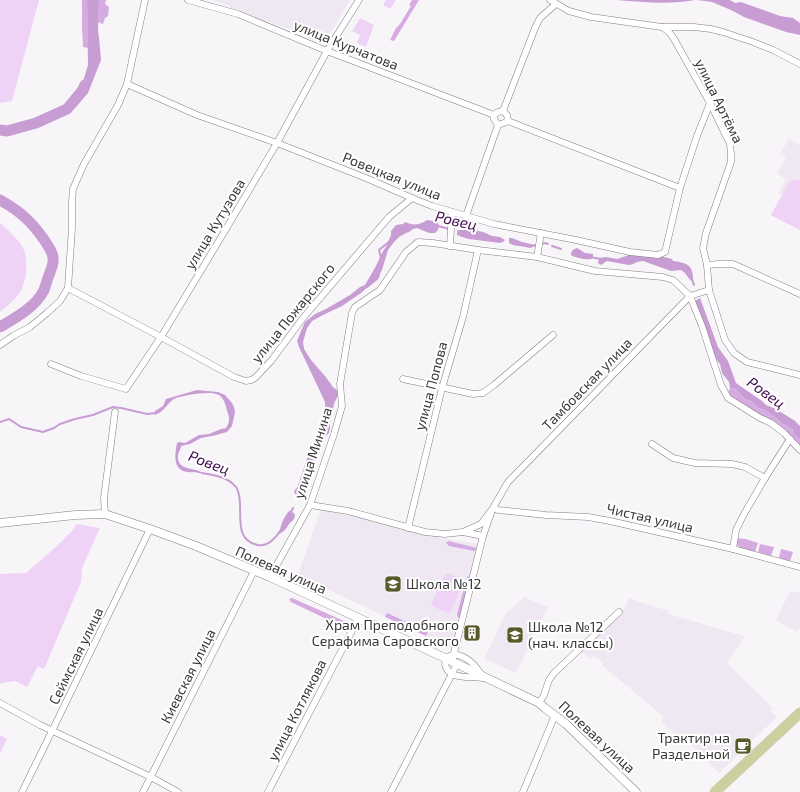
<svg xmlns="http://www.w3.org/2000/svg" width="800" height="792" font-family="'Exo 2',sans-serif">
<rect width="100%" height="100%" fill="#f8f5f9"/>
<g fill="#efe7f1">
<polygon points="212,0 350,0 325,42 318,39 313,40 297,32 230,8 230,6"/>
<polygon points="789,139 800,145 800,230 771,215 782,195 779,193 786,179 777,174 786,157 780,154"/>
<polygon points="321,509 398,526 409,530 447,539 478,544 453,649 298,575"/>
<polygon points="790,591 800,593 800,628 796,632 776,620"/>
<polygon points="524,597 548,607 516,673 484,659 507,611 509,611"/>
<polygon points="629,598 643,603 669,611 668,614 744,636 743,639 727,663 773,708 771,711 777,717 719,773 698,751 684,739 682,741 661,721 664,717 602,665 603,663 593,656 589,658 581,651 624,609"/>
</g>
<g fill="#eed3f7">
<polygon points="0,0 39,0 12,101 0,103"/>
<polygon points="386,0 396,0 391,8 390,9 383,5"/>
<polygon points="360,18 374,25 366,47 357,43 360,35 352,31"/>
<polygon points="792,180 800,180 800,230 771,215 790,181"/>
<path d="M0,223c5,4 21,19 23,25 6,13 4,35 -5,47 -5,6 -12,12 -18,17z"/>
<polygon points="77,524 100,528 82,568 81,582 44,669 38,666 27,687 15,681 1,683 0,684 0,574 26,573 58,545 72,531"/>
<polygon points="448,573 463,580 464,583 450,613 448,613 434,607 431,604 445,575"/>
<polygon points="0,735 7,739 0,754"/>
</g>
<g fill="#d5abe2">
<polygon points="82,0 87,0 88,48 83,47 82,28"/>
<polygon points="99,0 106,0 105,4 109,7 108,16 105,18 103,24 98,22"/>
<polygon points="412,0 419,0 394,41 390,40 396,28 400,24 411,6 409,5"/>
<polygon points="730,388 734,388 745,399 751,401 758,408 764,410 776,418 783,424 792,429 794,435 800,439 800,447 762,417 730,396 728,393"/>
<polygon points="736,538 746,539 758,543 755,552 741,548 737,545"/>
<polygon points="448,541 477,548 475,551 449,546 446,543"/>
<polygon points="760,544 774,547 771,556 758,552"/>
<polygon points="781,549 793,552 790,561 779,558"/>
<polygon points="471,575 462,614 458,618 457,614 467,577"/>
<polygon points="292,598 344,621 346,626 343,627 291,602 289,599"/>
<polygon points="387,613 428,632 426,636 385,617"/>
</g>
<g fill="#c79dd4">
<polygon points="87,0 99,0 98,31 99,37 101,60 88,93 75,108 61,114 58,113 53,115 51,121 42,124 40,118 55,112 70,105 79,95 88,65"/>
<path d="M617,0h78c-26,5 -52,2 -78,0z"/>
<polygon points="697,0 730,0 735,3 741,2 780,16 793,18 800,23 800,35 786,32 744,17 731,10 712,2"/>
<path d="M427,220l11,2 1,4 -1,4 -3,3h-6l-12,-5 -4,1 -4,3 -3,1 -7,4 -5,5 -6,8 -6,20 -5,9 -16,14 -19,13 -19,9 -11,6 -5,7 -4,14 1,7 7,11 14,16 8,11 4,3 1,5 -4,9 -4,19v5l-1,5 -4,4 -1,3 -3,4 -3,1 -1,-2 5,-12 -1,-4 2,-5 2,-15v-5l-26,-55 -2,-6 4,-10 4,-9 10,-8 11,-5 24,-14 10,-8 5,-2 11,-19 7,-15 3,-4 5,-12v-4l5,-6 7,-1 2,-2c8,4 15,3 22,-2z"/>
<polygon points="458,230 474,230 483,232 492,236 500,237 505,240 503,242 500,243 469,239 462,237 457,235 457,232"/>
<polygon points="509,238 512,238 522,242 535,245 531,248 513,245 509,243"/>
<path d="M577,248l8,5 8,1v3l-2,2c-5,1 -15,-1 -20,-4 0,-4 2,-6 6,-7z"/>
<path d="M629,255l35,2 8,2 1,2c13,2 20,3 20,18l-2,2 -7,-9 -3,-2 -10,1 -28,-10 -6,1 -4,2 -4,1 -22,-4 -6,4 -3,-2 1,-5 7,-1 11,2z"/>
<polygon points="700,298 718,347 728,361 736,383 762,401 766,405 776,409 795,421 800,426 800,439 794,435 792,429 783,424 776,418 764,410 758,408 751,401 745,399 734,388 730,388 729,382 722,373 720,364 715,358 695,301"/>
<path d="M197,390l21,2 7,3 7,8 2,4 1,5 -3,14 -5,6 -15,4 -11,2 -11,6 -9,2c0,4 -3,6 -3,10 -1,15 17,11 25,17 -4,1 -6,-1 -9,-1 -21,2 -20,-14 -17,-29l2,-1 6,1 14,-8 10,-1 12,-5 5,-1c4,-6 4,-10 1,-17 -1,-6 -3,-12 -8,-16 -8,-5 -34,0 -43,3 -9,4 -10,13 -21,17l-1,-2 1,-2 8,-5 3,-7z"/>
<path d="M311,452c6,11 -3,34 -10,44h-3l-3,-2 -1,-3 3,-3 12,-35z"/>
<path d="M289,511l5,2 1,3c-1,4 -3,5 -6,8 -3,5 -4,7 -10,10 2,-9 4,-16 10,-23z"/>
</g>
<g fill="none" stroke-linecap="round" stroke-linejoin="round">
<g stroke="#c79dd4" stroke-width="2">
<polyline points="438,226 449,229"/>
<polyline points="532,246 545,243 548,244"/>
<polyline points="552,246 561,249"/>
<polyline points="590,257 601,259"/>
<polyline points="381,258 379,250 390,241"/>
<polyline points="692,279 694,285"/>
<polyline points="367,287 377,279 379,275"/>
<polyline points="0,422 9,419 21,427 43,432 54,428 60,424 75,419 93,415 113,407 121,408 147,414 155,413 157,412"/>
<path d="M202,473c12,2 26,4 34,14 2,2 2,5 3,8 4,19 -6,45 19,50 9,2 18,-7 22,-14"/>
<polyline points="290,514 293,508"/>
</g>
<g stroke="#c79dd4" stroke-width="11">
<polyline points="0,130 7,131 36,123 67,109 82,91 85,85"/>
<path d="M0,200c20,11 32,22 45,41 3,5 7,10 8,16 1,6 -2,13 -4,18 -2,5 -3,10 -5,15 -8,17 -29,28 -44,37"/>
</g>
<g stroke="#817e82" stroke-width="7">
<g id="minor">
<polyline points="188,0 238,14 327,51 494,115"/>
<polyline points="550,0 569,11 591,17 662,27 694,27 711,29 723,32 753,42 773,50 800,64"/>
<polyline points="662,27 669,32 674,39 710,103 730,144 731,154 731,162 706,233 703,248 707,265 709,290 725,340 734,353 747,362 800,375"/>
<polyline points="127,84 197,115 277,143 366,178 412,198 432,206 494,224 576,240 630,252 658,255 665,252 680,188 697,136 710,103"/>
<polyline points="503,111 535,28 540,18 556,4"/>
<polygon points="503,111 507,115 508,121 504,123 498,125 494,119 494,115 498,112"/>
<polyline points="508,121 680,188"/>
<polyline points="466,216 498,125"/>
<polyline points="450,246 452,212"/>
<polyline points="537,257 541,233"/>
<polyline points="707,265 718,264 733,264 800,294"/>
<polyline points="68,288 161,337 234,377 246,381 251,380 255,378 271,361 303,318 389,217 412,198"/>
<polyline points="0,345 13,336 30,327 47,313 60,301 68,288 72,228 72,202 73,189 84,164 118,105 127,84 145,0"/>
<polyline points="51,364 81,376 126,389 161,337 220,239 277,143 327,51 359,0"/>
<polyline points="403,379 473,394 483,393 494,385 553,335"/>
<polyline points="652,444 673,458 695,463 732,464 745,467 765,478"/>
<polyline points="310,505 348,511 425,532 445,534 463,532 483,536"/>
<polyline points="493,508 498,510 508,511 546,515 588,517 610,521 733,549 800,567"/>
<polyline points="105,514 104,498 115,412"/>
<polyline points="408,528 442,388 463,317 478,250"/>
<polyline points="463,532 481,524 493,508 508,482 690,296 709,290"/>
<polyline points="733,549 736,530 744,514 765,478 790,439"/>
<polyline points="270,577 310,505 334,434 342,406 340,384 352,313 355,307 380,290 406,252 418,242 433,243 478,250 537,257 595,271 663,277 673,280 690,296 702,326 721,385 728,398 760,418 771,423 784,433 800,450"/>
<polyline points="452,661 483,536 491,513"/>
<path d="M482,675c-5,-6 -8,-12 -15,-16 -20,-13 -29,7 -15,15 11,5 21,2 31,4"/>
<polyline points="0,703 40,725 151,777 178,792"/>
<polyline points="539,703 544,695 549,680 554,673 619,612"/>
<polyline points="22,792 52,731 150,529"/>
<polyline points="143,792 254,571"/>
<polyline points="268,792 358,619"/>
<polyline points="391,792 457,664"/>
<polyline points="523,792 555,715"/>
</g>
</g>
<g stroke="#817e82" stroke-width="9">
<polyline id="tertiary" points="0,523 75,515 105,514 150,529 196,546 270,577 447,659 539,703 545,708 566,724 636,792"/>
</g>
<g stroke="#d4d3d4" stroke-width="11">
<polyline id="primary" points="715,792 800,713"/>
</g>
<use href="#minor" stroke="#fff" stroke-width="6"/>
<use href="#tertiary" stroke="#fff" stroke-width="8"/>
<use href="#primary" stroke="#cbd09e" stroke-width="10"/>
</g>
<defs>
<g id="school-square" transform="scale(0.9)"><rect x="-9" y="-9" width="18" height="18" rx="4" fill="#565b29" stroke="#fff"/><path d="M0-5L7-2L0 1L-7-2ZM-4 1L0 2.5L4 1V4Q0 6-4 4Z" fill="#fff"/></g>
<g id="building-square" transform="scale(0.9)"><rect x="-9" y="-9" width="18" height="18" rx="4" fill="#565b29" stroke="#fff"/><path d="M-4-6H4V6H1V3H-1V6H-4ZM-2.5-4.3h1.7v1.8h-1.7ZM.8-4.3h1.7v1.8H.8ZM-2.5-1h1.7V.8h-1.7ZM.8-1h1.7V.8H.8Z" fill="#fff"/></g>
<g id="cafe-square" transform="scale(0.9)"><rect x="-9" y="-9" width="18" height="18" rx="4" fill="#565b29" stroke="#fff"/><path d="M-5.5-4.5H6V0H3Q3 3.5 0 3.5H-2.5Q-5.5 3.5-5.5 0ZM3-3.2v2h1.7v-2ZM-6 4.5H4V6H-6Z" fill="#fff"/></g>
</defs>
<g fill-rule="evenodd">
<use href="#school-square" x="393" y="584"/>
<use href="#building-square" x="472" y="633"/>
<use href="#school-square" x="515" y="635"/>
<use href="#cafe-square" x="743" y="746"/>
</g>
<g text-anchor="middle" stroke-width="4" stroke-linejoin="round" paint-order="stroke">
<g font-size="14" fill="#3a393a" stroke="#fff">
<text transform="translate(346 45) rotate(22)" y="5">улица Курчатова</text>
<text transform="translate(719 101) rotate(64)" y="5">улица Артёма</text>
<text transform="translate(392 176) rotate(22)" y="5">Ровецкая улица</text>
<text transform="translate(215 224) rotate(-59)" y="5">улица Кутузова</text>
<text transform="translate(293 313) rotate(-51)" y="5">улица Пожарского</text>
<text transform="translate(587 384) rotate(-46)" y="5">Тамбовская улица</text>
<text transform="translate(431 386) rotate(-75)" y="5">улица Попова</text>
<text transform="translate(313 453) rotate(-72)" y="5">улица Минина</text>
<text transform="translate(650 518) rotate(13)" y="5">Чистая улица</text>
<text transform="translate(281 570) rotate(24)" y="5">Полевая улица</text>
<text transform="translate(76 656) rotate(-64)" y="5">Сеймская улица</text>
<text transform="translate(188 676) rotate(-63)" y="5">Киевская улица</text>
<text transform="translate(297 710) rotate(-63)" y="5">улица Котлякова</text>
<text transform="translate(597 737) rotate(43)" y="5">Полевая улица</text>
</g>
<g font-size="14" fill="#3a393a" stroke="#fff" text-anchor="start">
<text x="406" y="589">Школа №12</text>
<text x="459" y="630" text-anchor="end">Храм Преподобного<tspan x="459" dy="16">Серафима Саровского</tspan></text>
<text x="528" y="632">Школа №12<tspan x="528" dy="16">(нач. классы)</tspan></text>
<text x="730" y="743" text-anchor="end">Трактир на<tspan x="730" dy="16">Раздельной</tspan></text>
</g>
<g font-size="15" font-style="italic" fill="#420d50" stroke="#fff">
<text transform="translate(456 221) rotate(13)" y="5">Ровец</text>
<text transform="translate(766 393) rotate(36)" y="5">Ровец</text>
<text transform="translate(209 463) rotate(21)" y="5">Ровец</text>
</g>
</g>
</svg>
